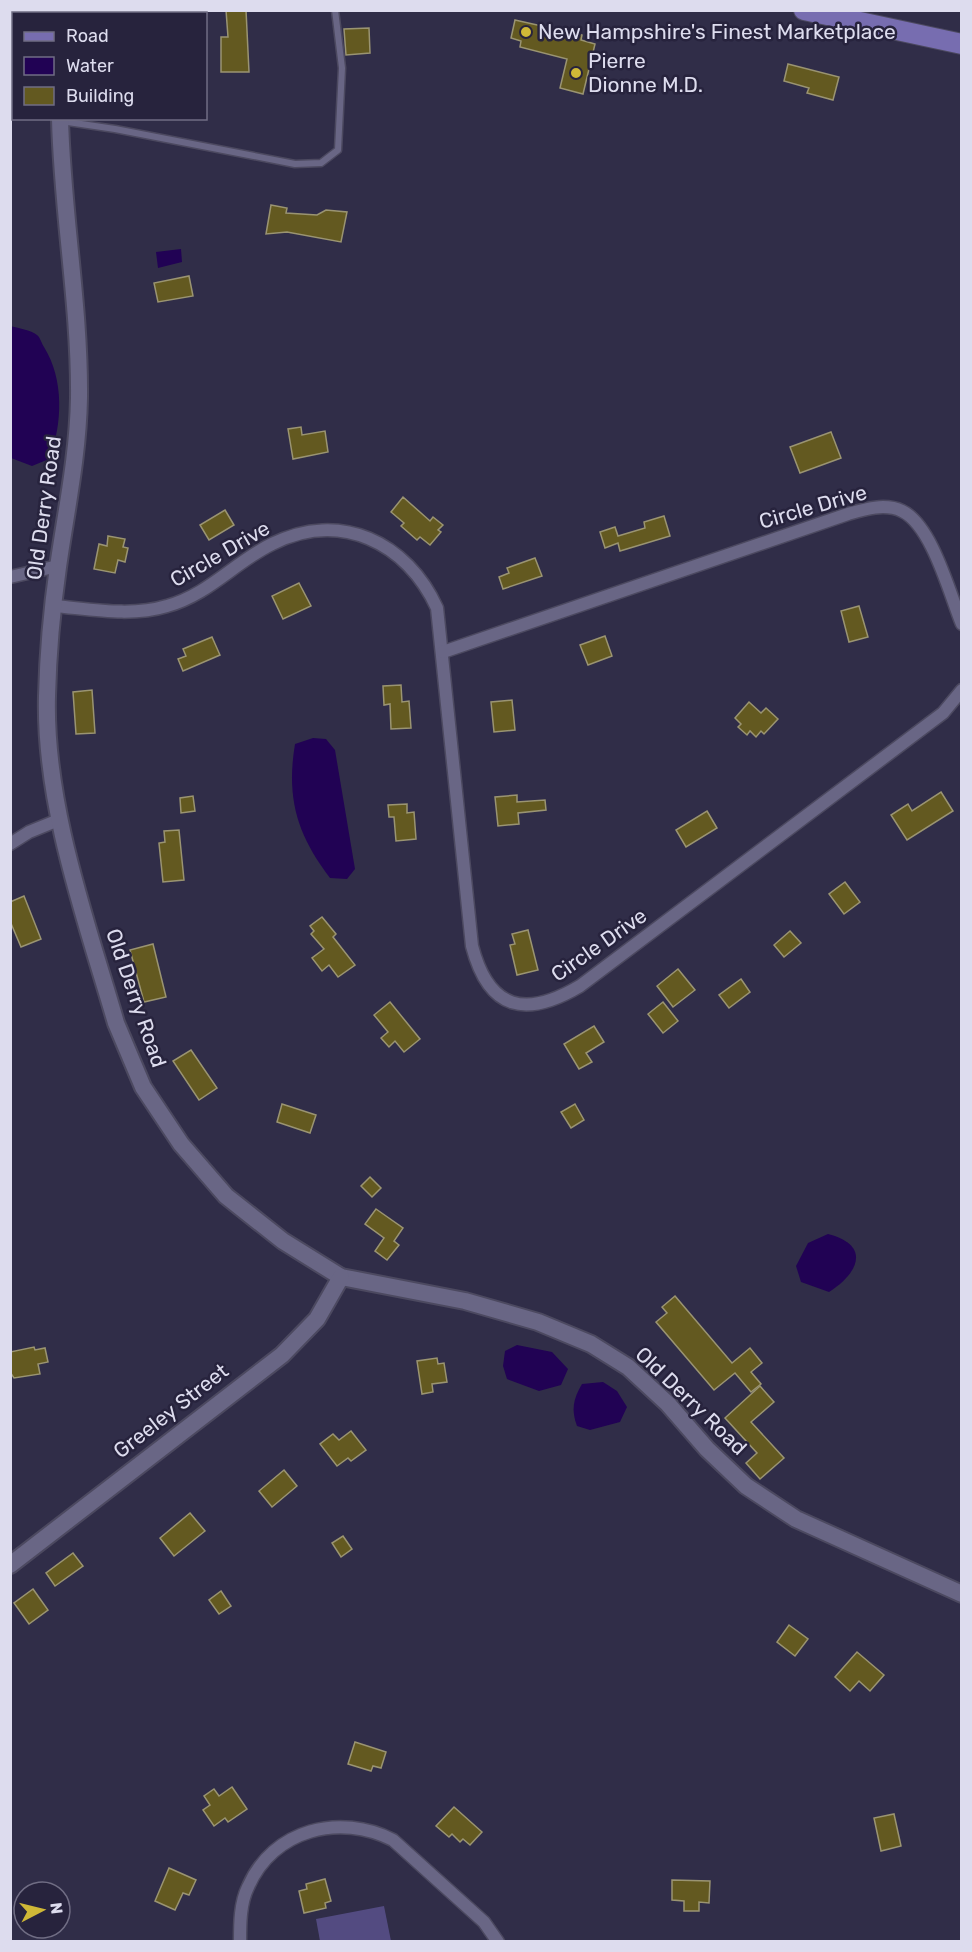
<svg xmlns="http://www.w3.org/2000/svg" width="972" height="1952" font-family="Rubik,sans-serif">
<rect width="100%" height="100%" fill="#302d48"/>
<polygon fill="#534b81" points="384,1906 391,1941 320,1941 316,1919"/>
<g fill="#210254">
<polygon points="181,249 182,262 158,268 156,252"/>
<path d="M10,326c8,2 21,4 27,9 3,2 5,9 7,12 20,32 19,77 5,112l-17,7 -21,-8z"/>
<path d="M313,738l13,1 9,11 20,119 -8,10 -17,-1c-33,-43 -44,-80 -35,-134z"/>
<path d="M828,1234c43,11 31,39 1,58l-28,-10 -5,-16 12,-23z"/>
<polygon points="517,1345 552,1352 568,1369 561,1385 539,1391 507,1379 503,1366 505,1351"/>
<path d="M603,1382l14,9 10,16 -7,15 -30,8 -13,-4c-6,-16 -4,-27 5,-42z"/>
</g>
<g fill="#635920" stroke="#9a9472" stroke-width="1.5">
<polygon points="226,10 246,10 249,72 221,72 221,37 228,37"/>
<polygon points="515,20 582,35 581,40 595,44 583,94 560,88 567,59 520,47 521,41 511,38"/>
<polygon points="369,28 370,53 346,55 344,29"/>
<polygon points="788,64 839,77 833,100 807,93 809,88 784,81"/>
<polygon points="271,205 287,208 286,213 317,215 326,210 347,212 341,242 287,232 266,234"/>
<polygon points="189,276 193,296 158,302 154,283"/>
<polygon points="301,427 302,435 325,431 328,452 293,459 288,429"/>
<polygon points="831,432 841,458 800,473 790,447"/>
<polygon points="403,497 430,521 433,517 443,525 438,530 441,532 430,545 420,537 417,540 401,526 404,523 391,512"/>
<polygon points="225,510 234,525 209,540 200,525"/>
<polygon points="664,516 670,536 620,551 618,543 605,548 600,532 615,527 618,536 645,528 644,522"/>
<polygon points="108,536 125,539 123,547 128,548 125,562 118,560 115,573 94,569 99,544 107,546"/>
<polygon points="535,558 542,576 503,589 499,577 509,573 507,568"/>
<polygon points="299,583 311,606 283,619 272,596"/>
<polygon points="859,606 868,637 849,642 841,611"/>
<polygon points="605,636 612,656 588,665 580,645"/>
<polygon points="212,637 220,655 183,671 178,659 186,656 183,649"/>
<polygon points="401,685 402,702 409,701 411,728 391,729 390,704 384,705 383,686"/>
<polygon points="92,690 95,733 76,734 73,692"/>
<polygon points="512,700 515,730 494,732 491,702"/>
<polygon points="749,702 761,713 766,708 778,719 764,734 761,731 756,737 750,731 747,735 738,727 741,724 735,718"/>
<polygon points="941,792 953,811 907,840 891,815 908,804 912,811"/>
<polygon points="517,795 517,802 545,800 546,810 518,813 519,824 498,826 495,797"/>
<polygon points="193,796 195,811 181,813 180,798"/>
<polygon points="407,804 407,813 414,812 416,839 396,841 394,817 389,817 388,805"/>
<polygon points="707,811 717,828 686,847 676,830"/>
<polygon points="179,830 184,880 163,882 159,843 165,842 164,831"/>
<polygon points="845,882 860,902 844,914 829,894"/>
<polygon points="24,896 41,939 21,947 10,921 10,902"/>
<polygon points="322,917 336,934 333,937 355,965 338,977 329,965 322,971 312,958 324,949 311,934 314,931 310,926"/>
<polygon points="528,930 538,970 517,975 510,945 515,944 512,934"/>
<polygon points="790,931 801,943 784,957 774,945"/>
<polygon points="153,944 166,997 144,1002 130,950"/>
<polygon points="678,969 695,990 673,1007 657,986"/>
<polygon points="741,979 750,992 729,1008 719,995"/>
<polygon points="390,1002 420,1039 404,1052 395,1041 389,1047 381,1038 388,1032 374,1015"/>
<polygon points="663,1002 678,1021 663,1033 648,1014"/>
<polygon points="594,1026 604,1042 586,1053 592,1062 579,1069 564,1044"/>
<polygon points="191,1050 217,1088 199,1100 173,1061"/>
<polygon points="282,1104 316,1115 310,1133 277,1122"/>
<polygon points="575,1104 584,1120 571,1128 561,1112"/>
<polygon points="370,1177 381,1188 372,1197 361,1186"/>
<polygon points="376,1209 403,1228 394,1241 399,1245 387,1260 375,1251 384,1238 365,1224"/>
<polygon points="675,1296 732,1363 750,1348 762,1363 751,1372 761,1384 751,1392 735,1373 714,1390 656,1322 667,1313 662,1307"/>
<polygon points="34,1347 35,1350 45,1348 48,1362 38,1364 40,1374 14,1378 10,1372 10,1352"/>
<polygon points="437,1358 438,1364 444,1363 447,1382 432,1384 433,1392 422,1394 417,1361"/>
<polygon points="760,1386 774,1402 751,1422 784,1458 760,1479 746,1463 757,1453 725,1418"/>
<polygon points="351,1431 366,1450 351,1461 348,1458 337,1466 320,1444 333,1434 339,1440"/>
<polygon points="284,1470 297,1486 272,1507 259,1491"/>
<polygon points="190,1513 205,1531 174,1556 160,1538"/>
<polygon points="343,1536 352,1549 341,1557 332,1543"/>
<polygon points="73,1553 83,1566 55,1586 46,1573"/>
<polygon points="33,1589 48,1610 29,1624 14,1603"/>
<polygon points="221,1591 231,1606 219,1614 209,1600"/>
<polygon points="789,1625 808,1639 795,1656 777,1642"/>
<polygon points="857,1652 884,1675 870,1691 859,1681 850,1691 835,1677"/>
<polygon points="355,1742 386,1752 381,1768 373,1766 371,1771 348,1764"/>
<polygon points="232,1787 247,1809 228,1822 225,1818 214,1826 203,1810 210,1805 204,1796 214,1789 219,1796"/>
<polygon points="454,1807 482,1832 470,1845 463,1839 460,1842 452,1834 449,1837 436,1826"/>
<polygon points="894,1814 901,1846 881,1851 874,1818"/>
<polygon points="169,1868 196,1880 189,1895 183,1893 175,1910 155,1901"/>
<polygon points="325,1879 331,1901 325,1903 326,1908 304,1913 299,1891 307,1889 306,1884"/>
<polygon points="672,1880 710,1881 709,1903 699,1902 699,1911 684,1911 684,1901 672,1900"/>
</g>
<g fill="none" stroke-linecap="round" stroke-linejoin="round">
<g stroke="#4c4960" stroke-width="9">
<polyline id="lane" points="61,121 115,129 295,164 321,163 338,150 342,68 335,10"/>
</g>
<g stroke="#4c4960" stroke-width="15">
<g id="street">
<polyline points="10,577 58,566"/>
<path d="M54,606c36,3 77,11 113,0 41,-11 68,-44 105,-62 68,-34 135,-2 165,64l35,338c17,65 54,72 108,40l363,-273 19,-23"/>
<path d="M443,652l405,-138c17,-5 37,-11 54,-3 30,14 48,84 60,113"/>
<polyline points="10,844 29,832 61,819"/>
<path d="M240,1942c0,-18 0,-39 8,-55 25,-58 92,-74 145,-47l91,82 14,20"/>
</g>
</g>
<g stroke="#4c4960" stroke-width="20">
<g id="secondary">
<polyline points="56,10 56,14"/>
<path d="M60,118c2,94 20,187 19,280 -1,58 -13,113 -21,169 -6,42 -10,86 -11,129 -3,108 39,224 69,327l27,64 38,57 45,52 57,45 58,36 124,24 73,21 53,22 37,23 40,37 39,45 39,37 50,33 166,75"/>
<polyline points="10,1565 282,1355 317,1319 341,1277"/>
</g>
</g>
<g stroke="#4c4960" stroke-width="22">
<polyline id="primary" points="804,10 962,44"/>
</g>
<use href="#lane" stroke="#696685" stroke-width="6"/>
<use href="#street" stroke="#696685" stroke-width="12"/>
<use href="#secondary" stroke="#696685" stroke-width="16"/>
<use href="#primary" stroke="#776db0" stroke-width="20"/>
</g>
<g fill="#cfb837" stroke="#27233d" stroke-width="2">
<circle cx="526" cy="32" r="6"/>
<circle cx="576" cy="73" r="6"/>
</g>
<g text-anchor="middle" stroke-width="5" stroke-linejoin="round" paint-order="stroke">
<g font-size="21" fill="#dddcee" stroke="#27233d" text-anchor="start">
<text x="538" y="39">New Hampshire's Finest Marketplace</text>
<text x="588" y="68">Pierre<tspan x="588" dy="24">Dionne M.D.</tspan></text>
</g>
<g font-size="21" fill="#dddcee" stroke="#27233d">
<text transform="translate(813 507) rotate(-16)" y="7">Circle Drive</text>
<text transform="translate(44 508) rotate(-82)" y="7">Old Derry Road</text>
<text transform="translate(220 554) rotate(-30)" y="7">Circle Drive</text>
<text transform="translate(599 945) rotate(-35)" y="7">Circle Drive</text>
<text transform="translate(136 998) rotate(71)" y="7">Old Derry Road</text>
<text transform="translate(691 1401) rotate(44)" y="7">Old Derry Road</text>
<text transform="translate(171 1411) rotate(-38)" y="7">Greeley Street</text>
</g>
</g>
<rect width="972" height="1952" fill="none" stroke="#dddcee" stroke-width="24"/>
<rect x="12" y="12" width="195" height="108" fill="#27233d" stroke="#706d84" stroke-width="1.5"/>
<rect x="24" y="32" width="30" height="9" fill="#776db0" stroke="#706d84" stroke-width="1.5"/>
<text x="66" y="42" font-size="18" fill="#dddcee">Road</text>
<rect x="24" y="57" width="30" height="18" fill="#210254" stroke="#706d84" stroke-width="1.5"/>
<text x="66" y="72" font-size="18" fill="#dddcee">Water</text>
<rect x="24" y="87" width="30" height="18" fill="#635920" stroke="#706d84" stroke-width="1.5"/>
<text x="66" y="102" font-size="18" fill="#dddcee">Building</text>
<g transform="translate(42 1910) rotate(83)"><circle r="28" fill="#27233d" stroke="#706d84" stroke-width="1.5"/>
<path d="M0-4.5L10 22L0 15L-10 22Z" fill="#cfb837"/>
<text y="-9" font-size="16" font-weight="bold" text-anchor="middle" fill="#dddcee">N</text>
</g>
</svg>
